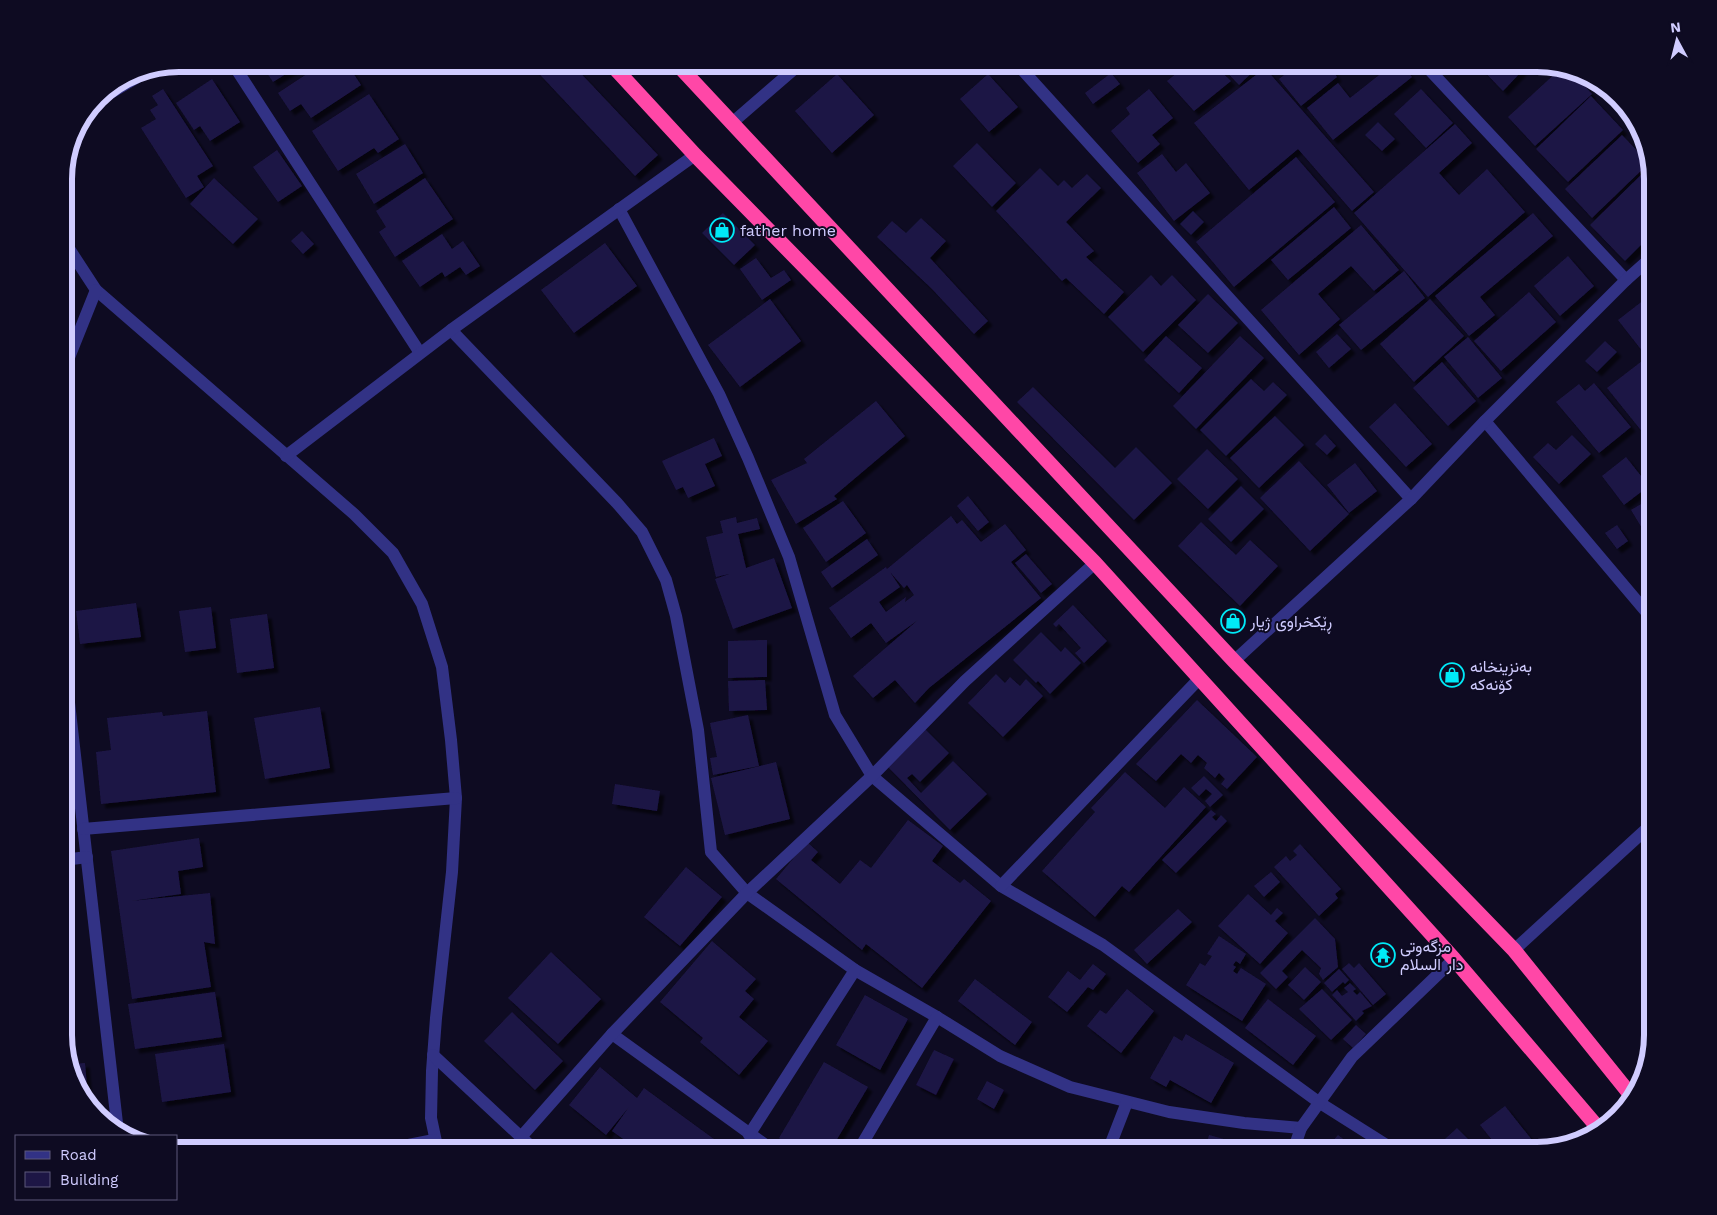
<svg xmlns="http://www.w3.org/2000/svg" width="1717" height="1215" font-family="'Work Sans',Vazirmatn,sans-serif">
<defs>
<filter id="shadow"><feDropShadow dx="4.5" dy="4.5" stdDeviation="1" flood-color="#0009"/></filter>
</defs>
<rect width="100%" height="100%" fill="#0e0b22"/>
<g fill="#1d1645" fill-rule="evenodd" filter="url(#shadow)">
<polygon points="268,64 302,64 273,82 263,67"/>
<polygon points="322,64 347,64 361,85 311,118 301,104 290,111 278,93"/>
<polygon points="530,64 572,64 658,155 635,176"/>
<polygon points="1188,64 1213,64 1231,81 1194,111 1167,81"/>
<polygon points="1219,64 1261,64 1239,85"/>
<polygon points="1298,64 1342,64 1333,71 1337,77 1301,106 1279,79"/>
<polygon points="1393,64 1401,64 1412,77 1333,140 1307,108 1338,83 1350,98"/>
<polygon points="1477,64 1515,64 1522,71 1503,91"/>
<polygon points="1265,68 1374,192 1352,211 1298,149 1249,190 1194,123"/>
<polygon points="1559,70 1589,79 1583,84 1592,94 1535,146 1508,117"/>
<polygon points="1111,73 1120,84 1093,104 1085,93"/>
<polygon points="837,74 874,115 832,153 795,111"/>
<polygon points="988,74 1018,107 989,132 960,99"/>
<polygon points="212,79 240,122 210,141 200,126 194,130 176,103"/>
<polygon points="163,89 213,166 197,176 204,187 186,198 141,128 156,119 150,110 158,105 152,96"/>
<polygon points="1149,89 1173,118 1152,135 1160,144 1138,163 1111,131 1130,114 1126,108"/>
<polygon points="1421,89 1453,123 1426,148 1394,114"/>
<polygon points="369,94 399,139 378,153 374,148 338,171 312,131"/>
<polygon points="1591,96 1623,130 1568,182 1536,149"/>
<polygon points="1378,122 1395,139 1382,151 1365,135"/>
<polygon points="1636,122 1641,128 1645,146 1629,129"/>
<polygon points="1455,124 1472,143 1439,173 1459,195 1487,169 1525,212 1428,297 1354,213"/>
<polygon points="1622,135 1649,163 1592,218 1565,189"/>
<polygon points="977,143 1016,183 992,207 953,166"/>
<polygon points="405,144 423,173 374,204 356,174"/>
<polygon points="277,150 302,186 278,202 253,167"/>
<polygon points="1162,154 1176,172 1186,163 1210,193 1174,221 1137,173"/>
<polygon points="1296,157 1335,202 1234,287 1196,242"/>
<polygon points="1650,166 1653,179 1653,233 1625,261 1590,225"/>
<polygon points="1040,168 1058,186 1064,180 1072,188 1087,174 1101,188 1066,222 1094,251 1086,257 1124,292 1104,314 1066,278 1062,281 996,211"/>
<polygon points="214,178 258,219 233,244 190,204"/>
<polygon points="425,178 453,219 395,257 379,232 386,227 376,211"/>
<polygon points="1334,207 1351,228 1288,280 1271,260"/>
<polygon points="1193,211 1204,222 1191,235 1180,224"/>
<polygon points="723,213 755,245 734,265 702,233"/>
<polygon points="1533,213 1553,236 1480,297 1495,315 1469,336 1435,296"/>
<polygon points="921,218 946,241 930,258 988,321 974,334 932,289 877,237 892,221 906,233"/>
<polygon points="1361,225 1399,270 1374,291 1351,266 1318,294 1340,319 1299,355 1261,310"/>
<polygon points="302,231 314,244 303,254 291,241"/>
<polygon points="442,234 452,249 463,241 480,266 466,275 460,267 445,277 442,272 420,287 402,261"/>
<polygon points="605,243 637,286 574,333 541,290"/>
<polygon points="1568,256 1594,286 1560,316 1534,286"/>
<polygon points="756,258 771,278 784,270 791,280 762,300 740,269"/>
<polygon points="1404,271 1425,298 1361,350 1339,325"/>
<polygon points="1151,275 1161,286 1172,275 1196,300 1143,352 1108,317"/>
<polygon points="1529,292 1556,322 1501,371 1474,341"/>
<polygon points="1208,294 1238,323 1208,353 1178,325"/>
<polygon points="1649,296 1653,301 1653,358 1650,361 1618,320"/>
<polygon points="770,299 801,341 740,387 708,345"/>
<polygon points="1430,299 1464,336 1414,382 1380,344"/>
<polygon points="1337,334 1351,349 1329,368 1316,352"/>
<polygon points="1166,336 1202,368 1179,393 1144,360"/>
<polygon points="1240,336 1264,358 1196,429 1173,406"/>
<polygon points="1468,337 1502,378 1478,398 1444,357"/>
<polygon points="1605,341 1617,352 1597,372 1585,361"/>
<polygon points="1642,361 1653,374 1653,435 1648,439 1607,388"/>
<polygon points="1442,362 1476,401 1448,426 1413,388"/>
<polygon points="1251,379 1264,391 1273,382 1287,395 1226,456 1200,430"/>
<polygon points="1594,383 1631,427 1599,453 1556,402 1579,384 1585,391"/>
<polygon points="1033,387 1115,468 1136,447 1172,483 1134,520 1017,402"/>
<polygon points="876,401 905,436 834,496 837,499 796,524 771,480 807,463 804,459"/>
<polygon points="1395,403 1432,444 1406,467 1369,427"/>
<polygon points="1275,416 1304,445 1259,488 1230,458"/>
<polygon points="1325,434 1336,446 1327,455 1315,444"/>
<polygon points="1572,435 1591,454 1559,484 1533,457 1548,443 1556,450"/>
<polygon points="714,438 722,456 705,464 715,486 688,498 683,487 676,490 662,461"/>
<polygon points="1207,449 1238,479 1208,509 1177,479"/>
<polygon points="1626,457 1649,486 1624,505 1602,476"/>
<polygon points="1299,461 1349,514 1310,551 1260,498"/>
<polygon points="1355,463 1377,491 1349,513 1327,485"/>
<polygon points="1241,486 1264,509 1231,542 1208,519"/>
<polygon points="968,496 989,522 978,531 957,506"/>
<polygon points="1653,497 1653,535 1648,538 1631,510"/>
<polygon points="843,501 866,533 826,562 803,528"/>
<path d="M951,516l6,8 5,-4 19,22 24,-18 21,26 -15,12 30,36 -112,90 -14,15 -20,-23 -22,18 -20,-22 65,-56 -32,23 -15,-20 -20,15 -22,-30 57,-41 1,2zM890,572l14,16 3,-3 7,10 -9,7 1,-5 -20,15 -7,-10 21,-15z"/>
<polygon points="736,517 737,523 757,518 760,529 738,534 746,568 774,558 792,608 733,629 715,579 729,574 716,577 706,537 723,533 720,521"/>
<polygon points="1201,522 1236,555 1250,540 1278,566 1240,606 1178,546"/>
<polygon points="1617,525 1628,541 1617,549 1605,533"/>
<polygon points="867,539 878,555 832,588 821,572"/>
<polygon points="1026,554 1052,584 1041,593 1015,563"/>
<polygon points="1653,572 1653,591 1644,580"/>
<polygon points="136,603 141,637 80,644 76,611"/>
<polygon points="1073,605 1107,641 1084,663 1075,653 1081,648 1059,624 1056,627 1053,624"/>
<polygon points="211,607 216,648 185,652 179,611"/>
<polygon points="267,614 274,668 237,673 230,619"/>
<polygon points="1041,632 1061,652 1065,647 1081,663 1050,694 1038,681 1036,683 1013,660"/>
<polygon points="767,640 767,677 728,678 728,641"/>
<polygon points="996,674 1005,683 1010,677 1020,686 1026,679 1043,696 1003,737 968,703"/>
<polygon points="765,680 767,710 729,711 728,681"/>
<polygon points="1197,700 1257,757 1227,789 1221,784 1225,779 1219,773 1215,778 1204,768 1207,763 1198,755 1191,763 1181,754 1156,781 1136,764"/>
<polygon points="320,707 330,768 265,779 254,718"/>
<polygon points="207,711 216,792 101,804 96,752 111,750 107,718 162,712 163,716"/>
<polygon points="748,715 759,766 713,775 710,758 717,757 710,723"/>
<polygon points="924,728 949,753 920,782 912,774 907,778 921,793 953,761 987,794 950,830 886,765"/>
<polygon points="776,762 790,819 725,835 711,778"/>
<polygon points="1125,772 1165,808 1184,787 1206,807 1129,892 1122,886 1095,917 1042,871 1095,812 1091,808"/>
<polygon points="1204,776 1223,795 1210,807 1205,801 1212,794 1206,789 1199,796 1191,788"/>
<polygon points="615,784 660,791 657,811 612,804"/>
<polygon points="1211,810 1216,814 1212,817 1216,821 1221,815 1227,821 1176,873 1162,860"/>
<polygon points="908,820 943,846 932,861 960,883 964,879 991,901 922,988 866,944 862,950 776,879 807,842 818,852 811,860 840,884 860,860 871,868"/>
<polygon points="199,838 203,867 178,871 181,894 131,901 210,893 215,944 204,942 211,987 132,999 111,851"/>
<polygon points="1300,844 1341,889 1335,894 1338,898 1319,916 1274,867 1286,856 1290,861 1297,855 1293,851"/>
<polygon points="686,867 722,897 680,946 644,917"/>
<polygon points="1271,872 1280,882 1264,897 1254,886"/>
<polygon points="1248,894 1271,915 1277,908 1283,913 1275,921 1288,933 1260,964 1218,926"/>
<polygon points="1178,909 1192,922 1147,964 1134,950"/>
<polygon points="1315,918 1335,939 1338,967 1323,980 1319,974 1321,968 1302,950 1282,971 1288,977 1276,989 1260,973"/>
<polygon points="1219,936 1246,954 1240,964 1236,961 1233,965 1236,967 1233,971 1237,974 1241,968 1266,984 1242,1021 1186,985 1200,963 1205,966 1212,956 1207,954"/>
<polygon points="712,941 756,979 745,991 754,999 739,1017 768,1041 739,1075 700,1042 703,1038 660,1002"/>
<polygon points="551,952 601,999 558,1044 508,998"/>
<polygon points="1349,963 1354,968 1359,963 1386,994 1373,1005 1342,969"/>
<polygon points="1093,964 1106,974 1093,990 1088,987 1067,1012 1048,997 1068,971 1080,980"/>
<polygon points="1305,967 1321,982 1304,1000 1288,985"/>
<polygon points="1339,969 1349,980 1345,984 1343,982 1332,992 1324,983"/>
<polygon points="975,979 1032,1022 1015,1045 958,1001"/>
<polygon points="1350,983 1356,989 1353,991 1357,995 1360,992 1372,1006 1362,1011 1364,1013 1356,1021 1332,995 1337,990 1342,996 1348,992 1344,988"/>
<polygon points="1127,989 1154,1011 1121,1053 1087,1026 1100,1010 1106,1014"/>
<polygon points="1322,989 1352,1020 1331,1040 1299,1009"/>
<polygon points="215,992 222,1037 135,1049 128,1004"/>
<polygon points="865,995 908,1019 880,1070 836,1045"/>
<polygon points="1268,999 1316,1036 1293,1065 1245,1028"/>
<polygon points="512,1012 563,1061 535,1090 484,1041"/>
<polygon points="1356,1025 1366,1034 1353,1048 1343,1039"/>
<polygon points="1186,1034 1234,1063 1211,1103 1170,1080 1166,1087 1150,1078 1174,1036 1182,1041"/>
<polygon points="224,1044 231,1092 162,1102 155,1054"/>
<polygon points="934,1050 954,1059 936,1095 916,1085"/>
<polygon points="824,1062 868,1087 830,1151 801,1151 779,1138"/>
<polygon points="85,1063 88,1098 84,1098 79,1093 70,1064"/>
<polygon points="600,1067 637,1098 644,1088 718,1142 720,1140 736,1151 640,1151 612,1131 629,1107 606,1135 569,1105"/>
<polygon points="987,1081 1004,1090 994,1109 977,1099"/>
<polygon points="1505,1106 1536,1145 1529,1151 1501,1151 1480,1125"/>
<polygon points="1457,1128 1480,1151 1434,1151 1433,1150"/>
<polygon points="1209,1135 1250,1146 1249,1151 1205,1151"/>
<polygon points="1338,1135 1359,1151 1324,1151"/>
<polygon points="912,1141 929,1151 906,1151"/>
</g>
<g fill="none" stroke-linecap="round" stroke-linejoin="round">
<g stroke="#323285" stroke-width="12">
<polyline points="233,64 420,353"/>
<polyline points="1017,64 1411,499"/>
<polyline points="1424,64 1626,280"/>
<polyline points="95,102 151,69"/>
<polyline points="733,122 800,64"/>
<polyline points="619,209 719,394 748,458 789,557 835,715 872,776 1001,886 1103,945 1320,1103 1396,1151"/>
<polyline points="64,241 96,290 354,514 393,553 422,604 442,667 451,740 456,798 452,872 436,1018 432,1071 431,1118 438,1151"/>
<polyline points="451,330 617,503 642,532 666,580 676,616 698,730 711,852 747,893 855,970 937,1017 1000,1056 1070,1087 1169,1112 1244,1123 1301,1128"/>
<polyline points="64,370 96,290"/>
<polyline points="1485,421 1653,620"/>
<polyline points="286,456 451,330 695,155"/>
<polyline points="64,659 118,1132"/>
<polyline points="1234,661 1411,499 1485,421 1626,280 1653,256"/>
<polyline points="83,829 456,798"/>
<polyline points="64,860 87,857"/>
<polyline points="1001,886 1199,679"/>
<polyline points="1514,950 1653,823"/>
<polyline points="612,1034 774,1151"/>
<polyline points="433,1055 536,1151"/>
<polyline points="749,1135 855,970"/>
<polyline points="521,1137 612,1034 747,893 872,776 965,681 1095,563"/>
<polyline points="378,1151 434,1140"/>
<polyline points="858,1151 937,1017"/>
<polyline points="1108,1151 1127,1102"/>
<polyline points="1293,1151 1301,1128 1352,1057 1454,959"/>
</g>
<g stroke="#ff47a7" stroke-width="15">
<polyline points="611,64 695,155 1095,563 1454,959 1600,1130"/>
<polyline points="677,64 1234,661 1514,950 1634,1099"/>
</g>
</g>
<defs>
<g id="shop-ring" transform="scale(1.25)"><circle r="9.5" fill="#0e0b22" stroke="#00e9f7" stroke-width="1.5"/><path d="M-5-2.5h2.3a2.7 3.5 0 0 1 5.4 0H5L5.5 6h-11ZM-1.5-2.5h3a1.5 2.3 0 0 0-3 0Z" fill="#00e9f7"/></g>
<g id="temple-ring" transform="scale(1.25)"><circle r="9.5" fill="#0e0b22" stroke="#00e9f7" stroke-width="1.5"/><path d="M0-6L5-2H3V0L6.5 2.5H4V6H1.5V3h-3V6H-4V2.5H-6.5L-3 0V-2H-5Z" fill="#00e9f7"/></g>
</defs>
<g fill-rule="evenodd">
<use href="#shop-ring" x="722" y="230"/>
<use href="#shop-ring" x="1233" y="621"/>
<use href="#shop-ring" x="1452" y="675"/>
<use href="#temple-ring" x="1383" y="955"/>
</g>
<g text-anchor="middle" stroke-width="4" stroke-linejoin="round" paint-order="stroke">
<g font-size="16" fill="#d0ccff" stroke="#0e0b22" text-anchor="start">
<text x="740" y="236">father home</text>
<text x="1250" y="627">ڕێکخراوی ژیار</text>
<text x="1470" y="672">بەنزینخانە<tspan x="1470" dy="18">کۆنەکە</tspan></text>
<text x="1400" y="952">مزگەوتی<tspan x="1400" dy="18">دار السلام</tspan></text>
</g>
</g>
<path d="M0 0H1717V1215H0ZM179 72H1537A107 107 0 0 1 1644 179V1035A107 107 0 0 1 1537 1142H179A107 107 0 0 1 72 1035V179A107 107 0 0 1 179 72Z" fill="#0e0b22" fill-rule="evenodd"/>
<path fill="none" stroke="#d0ccff" stroke-width="6" d="M179 72H1537A107 107 0 0 1 1644 179V1035A107 107 0 0 1 1537 1142H179A107 107 0 0 1 72 1035V179A107 107 0 0 1 179 72Z"/>
<rect x="15" y="1135" width="162" height="65" fill="#0e0b22" stroke="#5c587a"/>
<rect x="25" y="1151" width="25" height="8" fill="#323285" stroke="#5c587a"/>
<text x="60" y="1160" font-size="15" fill="#d0ccff">Road</text>
<rect x="25" y="1172" width="25" height="15" fill="#1d1645" stroke="#5c587a"/>
<text x="60" y="1185" font-size="15" fill="#d0ccff">Building</text>
<g transform="translate(1677 40) rotate(353)" stroke="#0e0b22" stroke-width="4" paint-order="stroke">
<path d="M0-4L9 19L0 12L-9 19Z" fill="#d0ccff"/>
<text y="-8" font-size="14" font-weight="bold" text-anchor="middle" fill="#d0ccff">N</text>
</g>
</svg>
